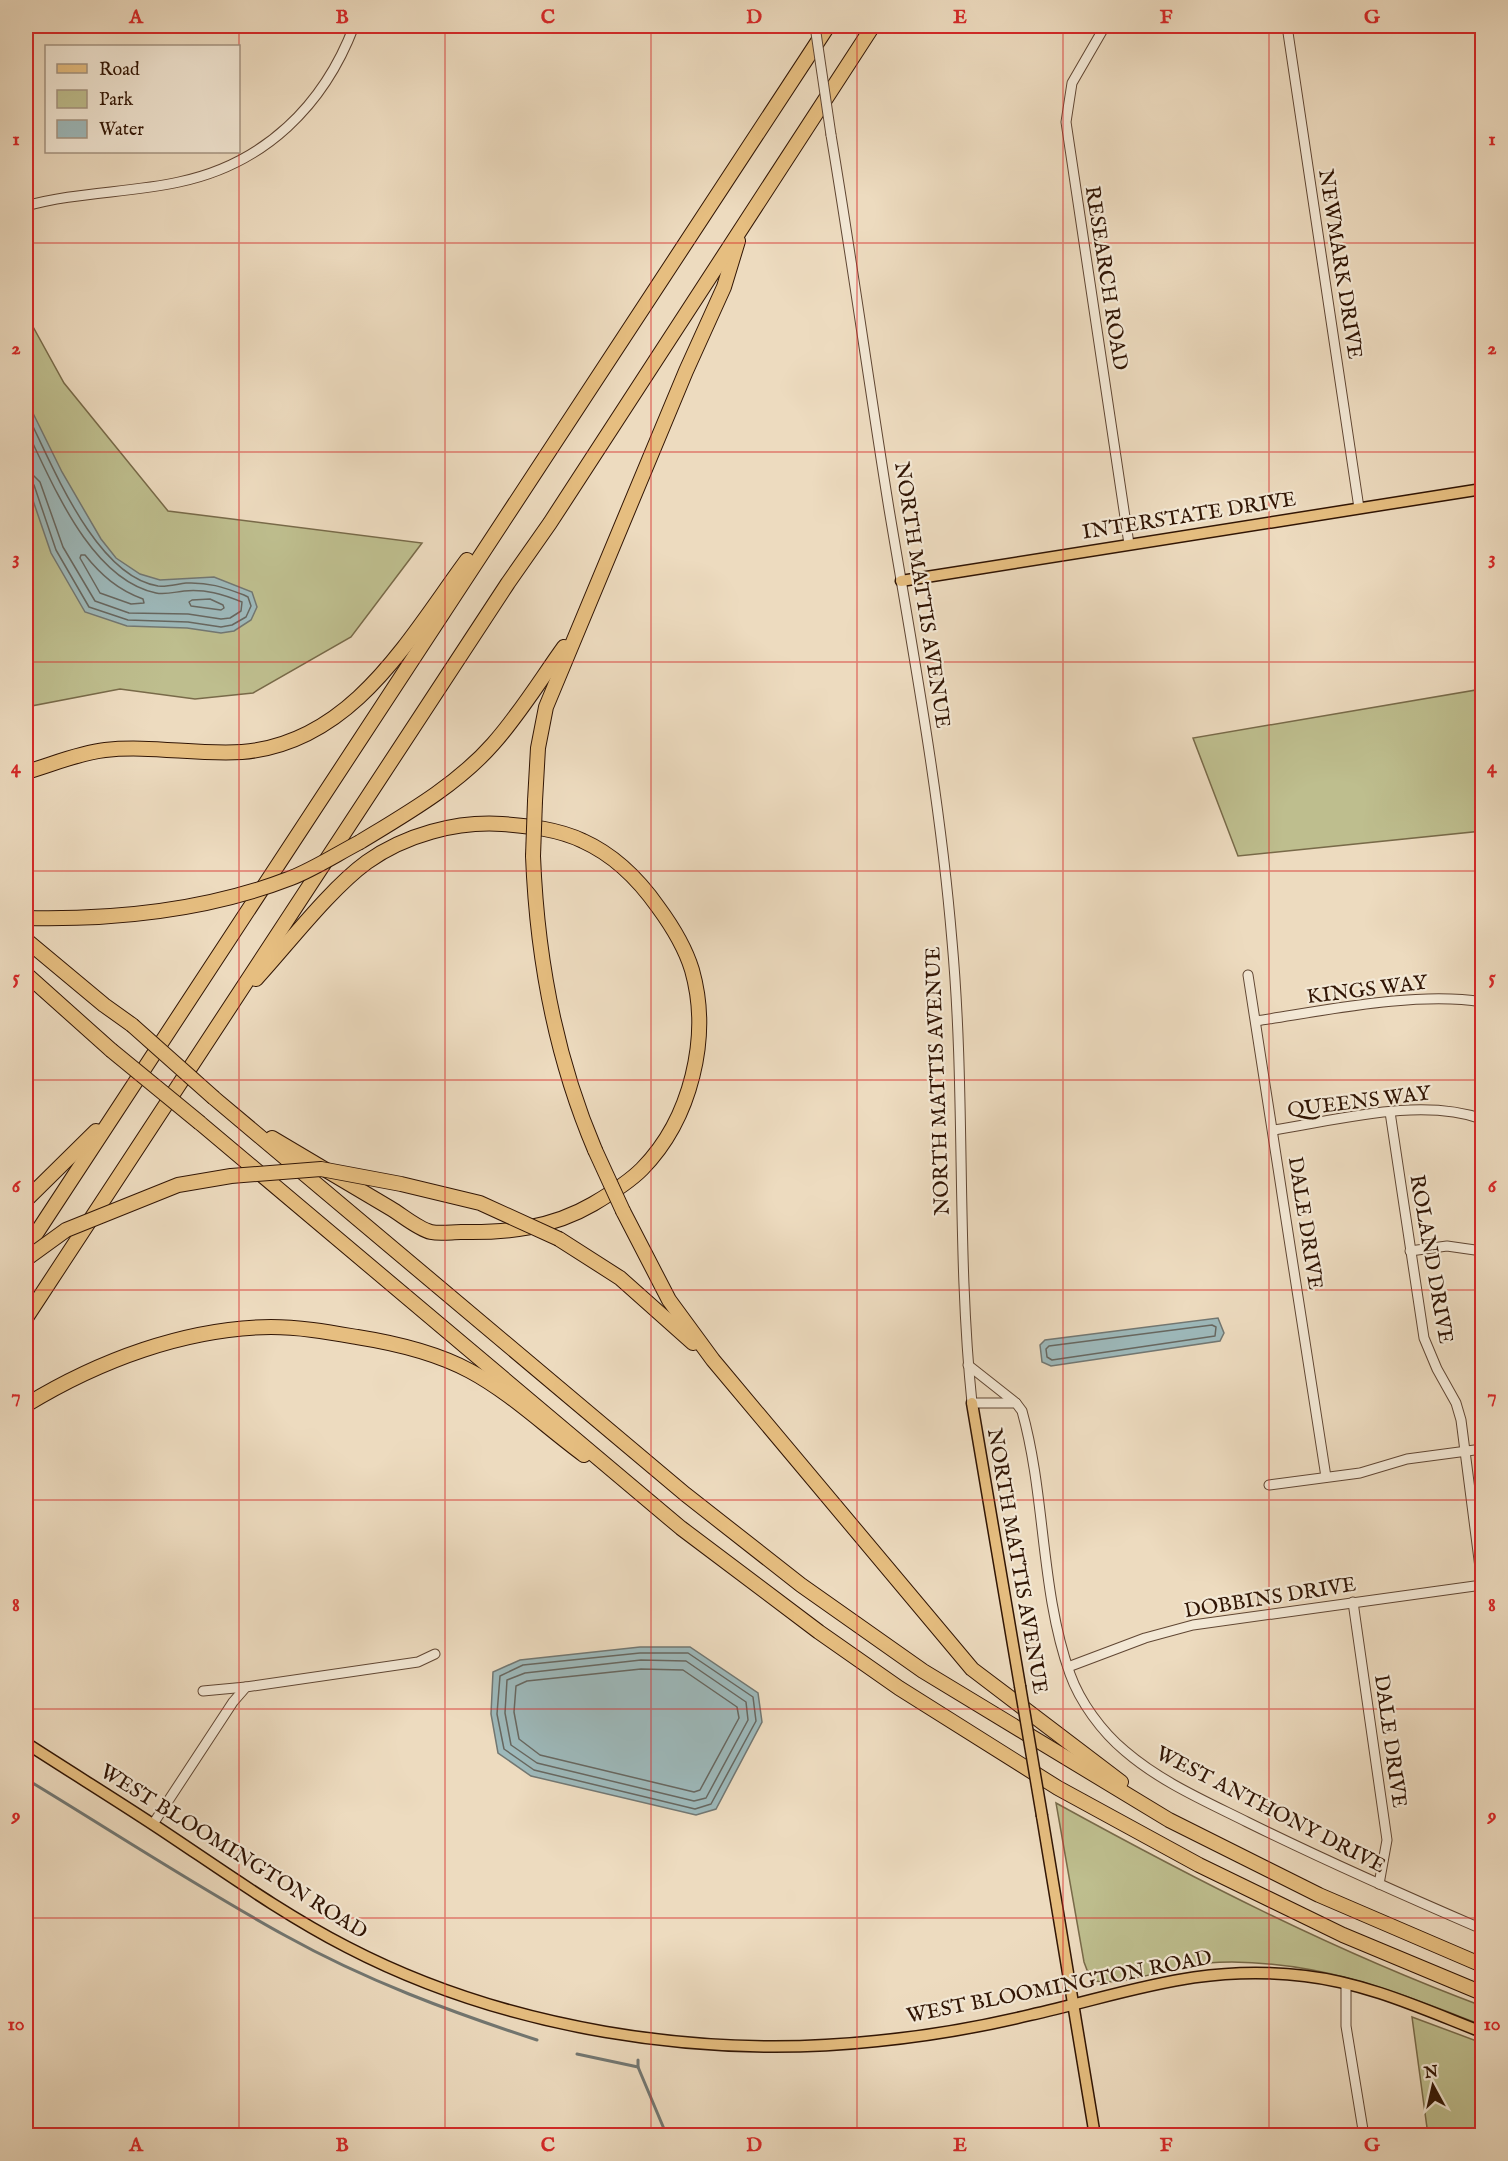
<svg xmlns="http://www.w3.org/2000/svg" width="1508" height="2161" font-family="'IM FELL English',serif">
<rect width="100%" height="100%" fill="#eddbbf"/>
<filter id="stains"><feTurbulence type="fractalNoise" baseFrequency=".00333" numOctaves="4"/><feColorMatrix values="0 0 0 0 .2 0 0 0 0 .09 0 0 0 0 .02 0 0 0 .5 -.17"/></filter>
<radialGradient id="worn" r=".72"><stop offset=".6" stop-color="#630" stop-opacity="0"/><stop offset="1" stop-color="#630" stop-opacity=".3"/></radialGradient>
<g fill="#bebe8e" stroke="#786a49" stroke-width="1.5">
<polygon points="26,314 64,383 168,511 422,543 351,637 253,693 195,699 120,689 26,707"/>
<polygon points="1482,689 1482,831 1238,856 1193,738"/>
<path d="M1056,1803c138,76 278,148 426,203v19c-87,-33 -154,-62 -250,-63 -15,0 -31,1 -45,4 -23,4 -74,22 -94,14l1,-3 -7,-7 -3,-8z"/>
<polygon points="1412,2017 1482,2043 1482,2135 1428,2135"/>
</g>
<g fill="#9db9bb" stroke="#727772" stroke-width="1.5">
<polygon points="26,399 62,472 101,539 116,558 140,574 160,580 214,577 252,592 257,607 251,620 234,631 221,633 187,628 127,626 85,612 51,553 26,480"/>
<polygon points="1218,1318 1224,1333 1220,1341 1051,1366 1042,1362 1040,1345 1045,1340"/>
<polygon points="640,1647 690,1647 758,1693 762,1722 716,1809 696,1815 531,1776 498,1753 491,1714 493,1672 520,1660"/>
</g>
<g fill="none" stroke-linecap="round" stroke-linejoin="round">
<g stroke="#676760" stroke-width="1.5">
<path d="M26,412c26,52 69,164 132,174 9,1 19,-2 28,-3 22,-1 37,4 58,12l4,2 3,9 -5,11 -14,8 -11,2 -33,-5 -60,-2 -39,-13 -33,-57 -22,-65 -8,-3"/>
<path d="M26,429c27,55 64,150 130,164 9,2 19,-1 28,-2 22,-2 38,3 58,11l-1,9 -11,7 -9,1 -33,-5 -59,-1 -34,-12 -32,-54 -23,-65 -6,-6 -8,-2"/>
<path d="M81,555h4c16,20 33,35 58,44l1,4 -13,1 -31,-11 -20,-35z"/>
<polygon points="192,600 210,599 223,605 224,608 221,610 191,606 189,602"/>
<polygon points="1212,1325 1216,1327 1215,1336 1052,1360 1047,1357 1046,1349 1049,1346"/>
<polygon points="640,1653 688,1653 753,1697 756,1721 711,1804 695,1809 534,1770 504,1749 497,1714 500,1676 523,1665"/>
<polygon points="641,1660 686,1661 746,1702 748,1720 706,1798 694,1801 537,1763 511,1745 505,1713 507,1680 525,1673"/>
<polygon points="641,1669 683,1670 737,1707 739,1718 700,1790 694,1792 540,1755 519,1739 514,1712 516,1686 527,1681"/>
</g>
<g stroke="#727772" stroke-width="3">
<path d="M26,1779c86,52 171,108 260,157 79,44 165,76 251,104"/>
<polyline points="577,2054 638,2067"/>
<polyline points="638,2060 638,2067 667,2136"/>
</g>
<g stroke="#604633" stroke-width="11">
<g id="minor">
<polyline points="1105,26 1072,83 1066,122 1129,544"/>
<polyline points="1287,26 1359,508"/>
<path d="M831,135c21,125 38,250 58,374 24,143 51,287 63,432 14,154 4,308 20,462h44l6,8c24,86 18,179 48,263 10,28 32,58 55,77 36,31 80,50 122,71 77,38 156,73 235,107"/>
<path d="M26,206c49,-14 103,-13 153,-24 86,-18 145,-77 175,-156"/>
<polyline points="1248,975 1326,1477"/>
<path d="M1256,1021c67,-10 161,-30 226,-19"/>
<polyline points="1390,1112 1424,1338 1437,1369 1456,1403 1461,1420 1482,1583"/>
<path d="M1274,1130c64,-10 147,-33 208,-11"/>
<polyline points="1410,1251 1447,1246 1482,1251"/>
<polyline points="968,1365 1016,1403"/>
<polyline points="1269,1485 1360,1473 1407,1459 1482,1449"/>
<polyline points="1353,1602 1387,1840 1379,1884"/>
<polyline points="1068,1667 1145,1638 1193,1625 1482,1585"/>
<polyline points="203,1691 246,1687"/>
<polyline points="153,1824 233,1702 246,1687 418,1662 435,1654"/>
<polyline points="1346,1984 1346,2026 1364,2136"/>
</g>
</g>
<g stroke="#311504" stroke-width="13">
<g id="major">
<polyline points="901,581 1482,489"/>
<polyline points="972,1403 1020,1686"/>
<path d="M26,1743c43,28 87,55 131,84 62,41 124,86 190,120 158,82 354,113 530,94 51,-5 103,-14 153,-26 98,-22 171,-52 275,-39 62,7 120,34 177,56"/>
<polyline points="1042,1816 1095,2136"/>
</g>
</g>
<g stroke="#311504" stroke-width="16">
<g id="highway">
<path d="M26,772c25,-7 52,-19 79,-22 45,-5 92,5 137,2 110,-9 166,-112 225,-192"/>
<polyline points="535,801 538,748 546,707 686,371 724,287 738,241"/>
<path d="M360,842c46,-28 97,-57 133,-98 26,-29 48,-65 71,-97"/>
<path d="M533,856c4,102 22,200 62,294"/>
<polyline points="26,940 104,1005 132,1025"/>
<polyline points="26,974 111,1050"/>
<path d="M256,979c32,-35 74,-90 111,-117 38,-27 89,-41 135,-38 27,2 56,5 81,17 31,14 56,39 75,66 14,19 27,40 34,63 19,67 -1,149 -50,199 -14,14 -32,25 -49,35 -41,24 -86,29 -132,28 -9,0 -21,2 -30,0 -13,-3 -29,-17 -41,-24 -39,-23 -78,-46 -118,-70"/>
<polyline points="214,1098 685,1494 801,1585 923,1671 1169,1820 1319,1895 1482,1965"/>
<polyline points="200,1123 681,1528 819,1632 899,1688 1058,1788 1199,1865 1343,1935 1482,1993"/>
<polyline points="26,1200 96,1131"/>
<polyline points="623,1211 669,1300 713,1360 972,1669 1121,1782"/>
<polyline points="559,1239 620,1278 693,1343"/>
<polyline points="26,1249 828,26"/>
<polyline points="26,1318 508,583 550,523 873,26"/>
<path d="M26,1405c72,-44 159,-77 245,-78 29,0 57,5 86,10 38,6 78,15 113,34 41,22 76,56 114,84"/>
</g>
</g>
<use href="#minor" stroke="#f3e8d5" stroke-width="9"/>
<use href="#major" stroke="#e6be80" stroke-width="10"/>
<use href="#highway" stroke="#e6be80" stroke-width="14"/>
<g stroke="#604633" stroke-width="11" stroke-linecap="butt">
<polyline id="minor-bridge" points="815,26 831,135"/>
</g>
<g stroke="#311504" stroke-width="13" stroke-linecap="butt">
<polyline id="major-bridge" points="1020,1686 1042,1816"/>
</g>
<g stroke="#311504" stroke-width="16" stroke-linecap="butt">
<g id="highway-bridge">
<polyline points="533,856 535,801"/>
<path d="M26,918c90,2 180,-7 265,-40 23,-9 46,-24 69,-36"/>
<polyline points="132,1025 214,1098"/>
<polyline points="111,1050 200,1123"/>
<polyline points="595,1150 623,1211"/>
<polyline points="26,1259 66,1230 178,1185 231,1176 321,1169 401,1184 480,1203 559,1239"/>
</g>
</g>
<use href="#minor-bridge" stroke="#f3e8d5" stroke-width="9"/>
<use href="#major-bridge" stroke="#e6be80" stroke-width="10"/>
<use href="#highway-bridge" stroke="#e6be80" stroke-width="14"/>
</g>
<path fill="none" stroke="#d62828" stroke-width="1.5" stroke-opacity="0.55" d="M239,26v2110M445,26v2110M651,26v2110M857,26v2110M1063,26v2110M1269,26v2110M26,243h1456M26,452h1456M26,662h1456M26,871h1456M26,1080h1456M26,1290h1456M26,1500h1456M26,1709h1456M26,1918h1456"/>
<g text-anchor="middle" stroke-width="4.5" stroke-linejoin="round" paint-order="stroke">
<g font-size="21" fill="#311504" stroke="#f3e8d5">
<text transform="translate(1341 264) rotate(81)" y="7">NEWMARK DRIVE</text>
<text transform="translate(1107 278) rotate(81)" y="7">RESEARCH ROAD</text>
<text transform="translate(1189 515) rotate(-9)" y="7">INTERSTATE DRIVE</text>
<text transform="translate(923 595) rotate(81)" y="7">NORTH MATTIS AVENUE</text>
<text transform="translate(1367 989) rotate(-7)" y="7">KINGS WAY</text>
<text transform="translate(937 1081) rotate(-92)" y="7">NORTH MATTIS AVENUE</text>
<text transform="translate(1359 1101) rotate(-7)" y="7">QUEENS WAY</text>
<text transform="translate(1306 1223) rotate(81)" y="7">DALE DRIVE</text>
<text transform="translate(1432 1259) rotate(80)" y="7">ROLAND DRIVE</text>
<text transform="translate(1018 1561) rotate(80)" y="7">NORTH MATTIS AVENUE</text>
<text transform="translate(1270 1597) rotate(-9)" y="7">DOBBINS DRIVE</text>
<text transform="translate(1391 1741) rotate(82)" y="7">DALE DRIVE</text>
<text transform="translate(1271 1809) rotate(27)" y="7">WEST ANTHONY DRIVE</text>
<text transform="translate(234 1851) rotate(32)" y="7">WEST BLOOMINGTON ROAD</text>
<text transform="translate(1059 1986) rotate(-11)" y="7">WEST BLOOMINGTON ROAD</text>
</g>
</g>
<rect width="1508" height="2161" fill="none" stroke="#eddbbf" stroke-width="66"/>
<rect x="45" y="45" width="195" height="108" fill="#f3e8d5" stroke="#a59481" stroke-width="1.5"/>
<rect x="57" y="64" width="30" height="9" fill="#e6be80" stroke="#a59481" stroke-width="1.5"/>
<text x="99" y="75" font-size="18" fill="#311504">Road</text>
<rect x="57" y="90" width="30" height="18" fill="#bebe8e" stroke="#a59481" stroke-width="1.5"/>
<text x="99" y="105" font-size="18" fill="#311504">Park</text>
<rect x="57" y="120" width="30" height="18" fill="#9db9bb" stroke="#a59481" stroke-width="1.5"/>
<text x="99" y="135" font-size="18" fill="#311504">Water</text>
<g transform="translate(1433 2086) rotate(352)" stroke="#f3e8d5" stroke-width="4.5" paint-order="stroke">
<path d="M0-4.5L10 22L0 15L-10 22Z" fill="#311504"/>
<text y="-9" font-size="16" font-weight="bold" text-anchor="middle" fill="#311504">N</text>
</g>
<rect x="33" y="33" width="1442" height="2095" fill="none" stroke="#d62828" stroke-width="2"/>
<g font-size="20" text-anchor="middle" font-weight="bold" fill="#d62828">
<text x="136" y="23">A</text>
<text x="342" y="23">B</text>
<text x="548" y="23">C</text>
<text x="754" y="23">D</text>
<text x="960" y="23">E</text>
<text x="1166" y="23">F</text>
<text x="1372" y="23">G</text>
<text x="16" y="145">1</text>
<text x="1492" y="145">1</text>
<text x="16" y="354">2</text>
<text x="1492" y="354">2</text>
<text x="16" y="564">3</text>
<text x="1492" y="564">3</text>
<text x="16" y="773">4</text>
<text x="1492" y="773">4</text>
<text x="16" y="983">5</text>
<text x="1492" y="983">5</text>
<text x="16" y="1192">6</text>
<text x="1492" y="1192">6</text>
<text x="16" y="1402">7</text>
<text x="1492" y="1402">7</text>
<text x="16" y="1611">8</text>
<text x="1492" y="1611">8</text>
<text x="16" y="1821">9</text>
<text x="1492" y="1821">9</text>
<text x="16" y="2030">10</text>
<text x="1492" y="2030">10</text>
<text x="136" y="2151">A</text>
<text x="342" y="2151">B</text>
<text x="548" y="2151">C</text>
<text x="754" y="2151">D</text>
<text x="960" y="2151">E</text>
<text x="1166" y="2151">F</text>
<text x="1372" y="2151">G</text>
</g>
<rect width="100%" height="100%" filter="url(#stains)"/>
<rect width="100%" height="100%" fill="url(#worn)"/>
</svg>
